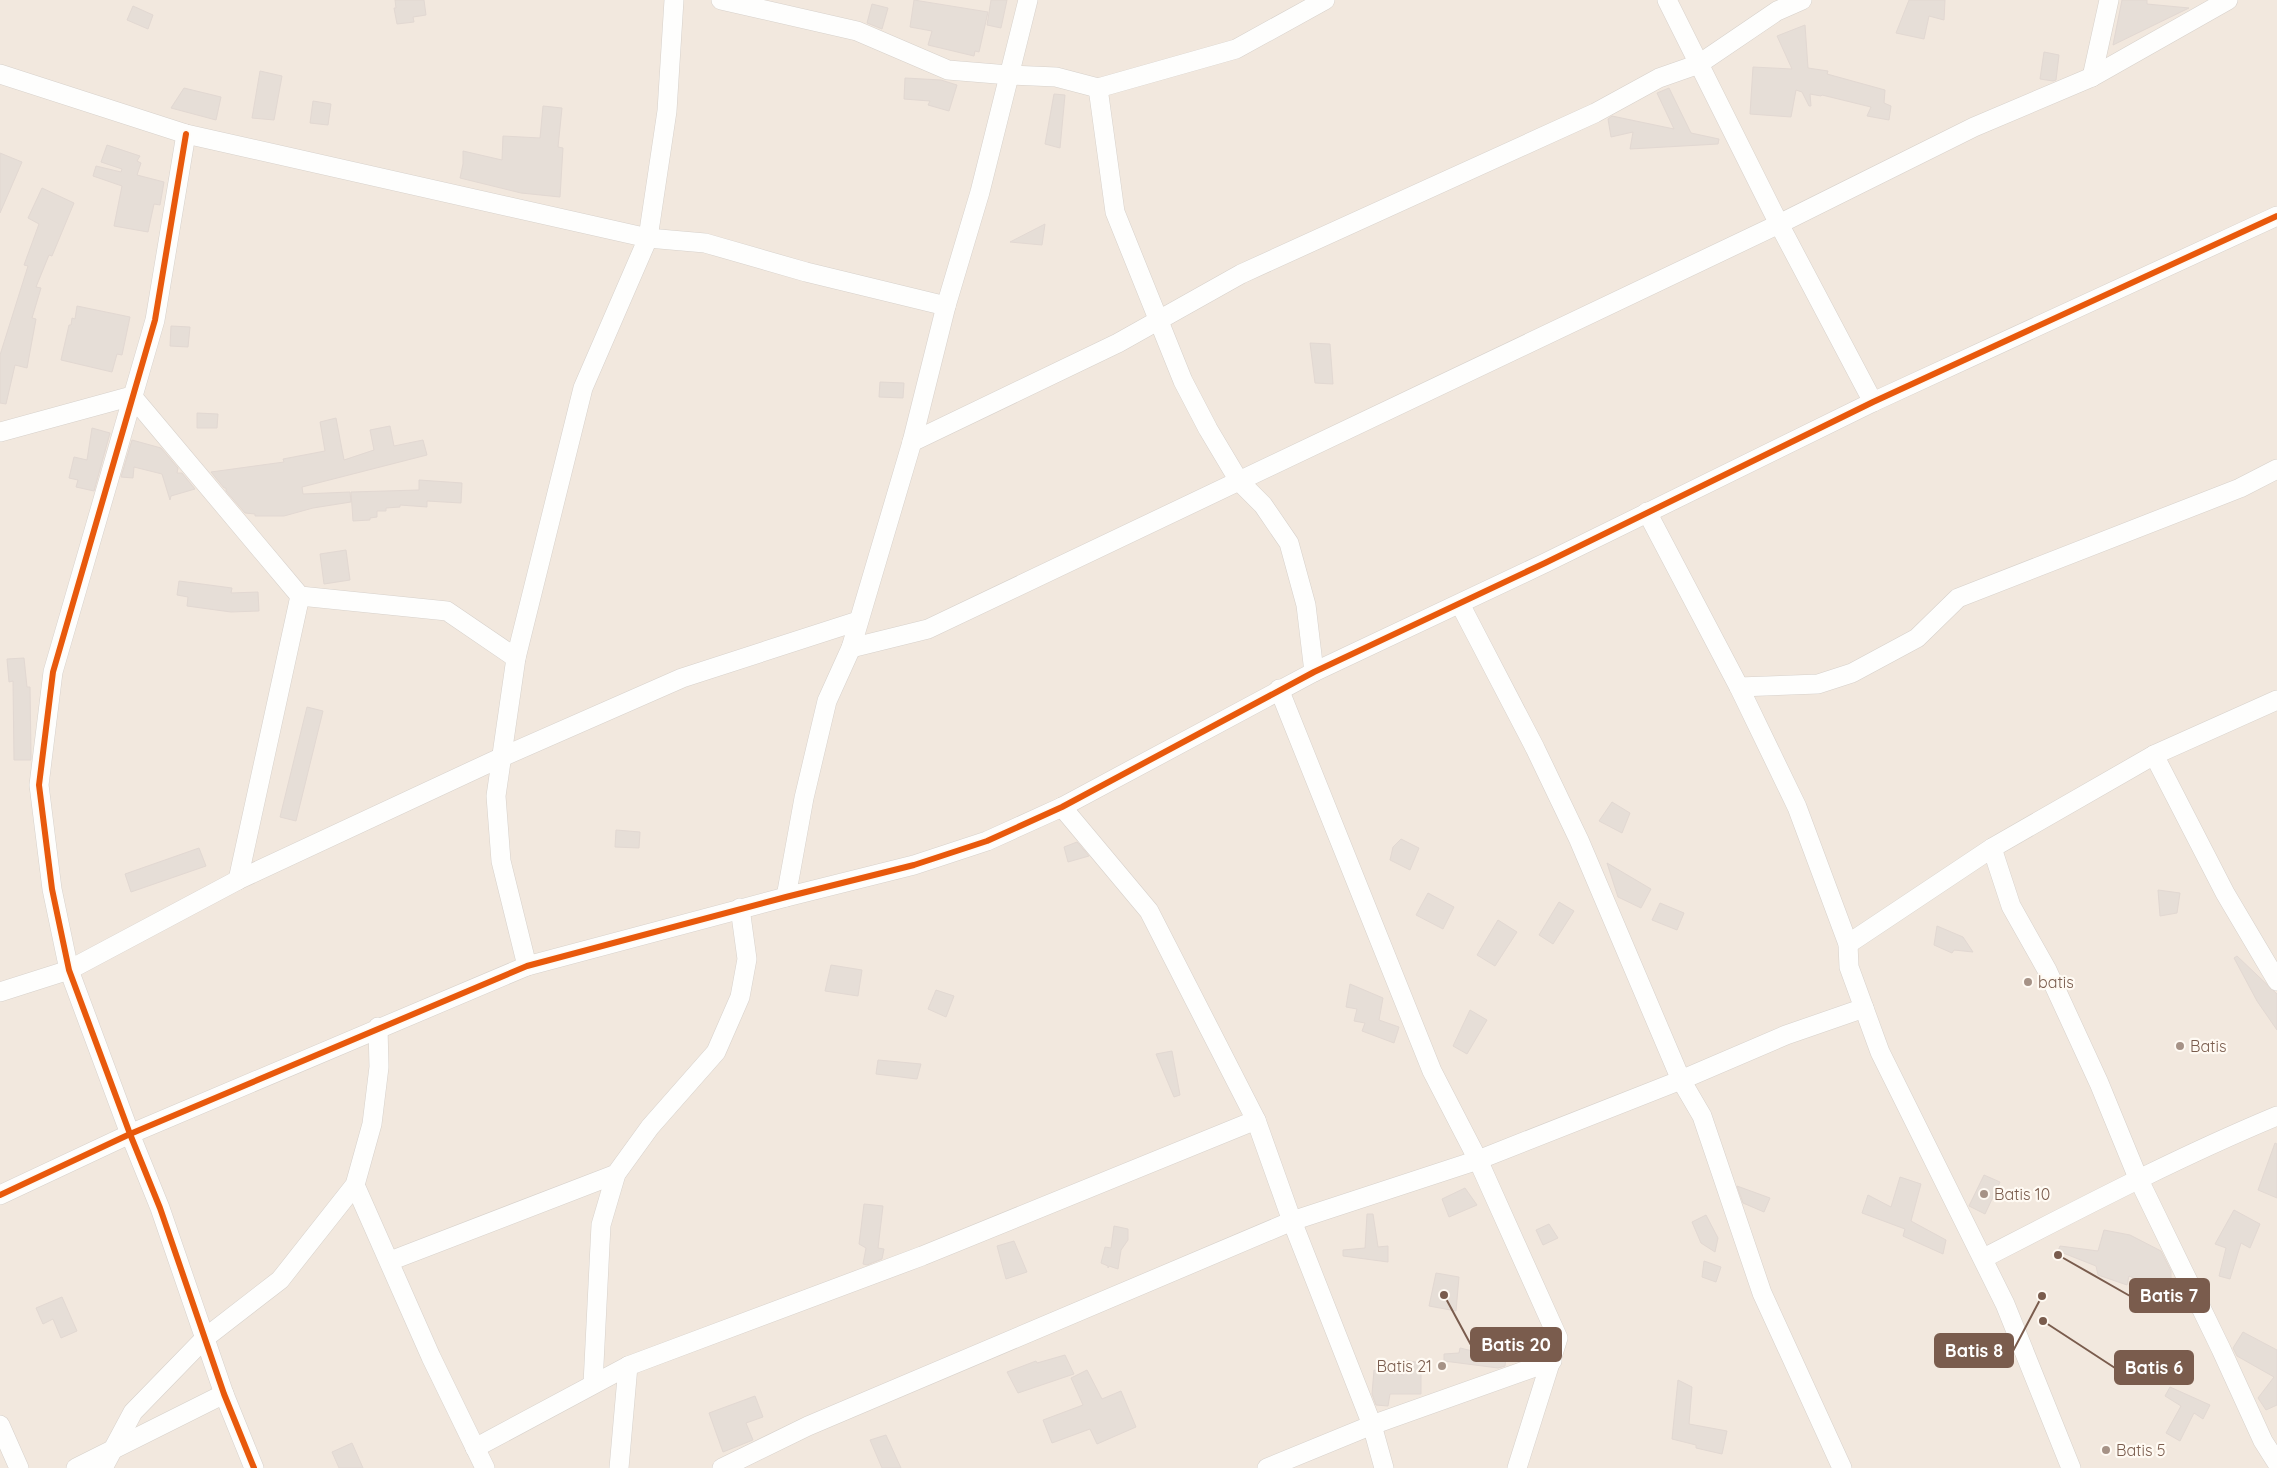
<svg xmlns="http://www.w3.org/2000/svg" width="2277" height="1468" font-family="Quicksand,sans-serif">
<rect width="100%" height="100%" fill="#f9f5f0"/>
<rect fill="#f2e8de" x="0" y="0" width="2277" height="1468"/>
<g fill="#e6ded7" stroke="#e2d8d2">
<polygon points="395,0 424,0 426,15 413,17 414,22 397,24 394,8 396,8"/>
<polygon points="914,0 988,12 979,52 975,51 974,56 928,45 932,31 910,27"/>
<polygon points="991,0 1007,0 1001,28 987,25"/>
<polygon points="1909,0 1945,0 1944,20 1929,16 1924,39 1896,33"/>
<polygon points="2122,0 2147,0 2147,4 2189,8 2113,45"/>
<polygon points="872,4 888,8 882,29 867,23"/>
<polygon points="133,6 153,15 148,29 127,20"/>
<polygon points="1805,25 1808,68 1828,71 1827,74 1885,90 1884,103 1891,106 1889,120 1867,116 1871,107 1822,95 1821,96 1810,94 1811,106 1809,106 1802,92 1796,90 1791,117 1750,114 1753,67 1792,69 1777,36"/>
<polygon points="2044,52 2059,55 2056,80 2053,81 2040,79"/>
<polygon points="260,71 282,76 274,120 252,118"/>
<polygon points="905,78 941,80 957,85 949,111 928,105 930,101 904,99"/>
<polygon points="184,88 221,97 216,120 171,108"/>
<polygon points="1669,88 1691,133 1719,139 1718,144 1630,149 1633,132 1611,137 1608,119 1612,116 1674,129 1657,93"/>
<polygon points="1054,94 1065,95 1060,148 1045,144"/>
<polygon points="313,101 331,104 328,125 310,123"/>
<polygon points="543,106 562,108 558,147 563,148 560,197 521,193 460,178 463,164 463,151 502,160 503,136 540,138"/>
<polygon points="107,145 140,156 137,161 141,163 137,175 164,182 160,205 154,204 148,232 114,226 122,186 93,176 96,166 121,172 122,169 101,162"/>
<polygon points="0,153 22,162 0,213"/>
<polygon points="42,188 74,203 52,256 49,255 36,287 41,288 32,318 36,319 27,368 15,365 6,404 0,403 0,355 28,266 24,265 39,224 28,218"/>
<polygon points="1045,224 1042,245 1010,242"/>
<polygon points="77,306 130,317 122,355 117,354 112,372 61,360 69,325 71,325 72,318 75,319"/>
<polygon points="171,326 190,327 188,347 170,346"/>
<polygon points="1310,343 1330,344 1333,384 1315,383"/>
<polygon points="880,382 904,383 903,398 879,397"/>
<polygon points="197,413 218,414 217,428 197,428"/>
<polygon points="336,418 344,460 374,450 370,430 390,426 394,446 423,440 427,455 302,487 303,494 350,492 351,502 313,508 284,516 255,516 255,514 245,513 226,491 226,488 224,488 211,472 284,462 283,459 325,451 320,422"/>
<polygon points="92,428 110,433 94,491 76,487 78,480 69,478 74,457 87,460"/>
<polygon points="132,440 161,448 178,468 177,473 182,473 195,489 171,496 170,500 162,474 134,467 133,478 121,477"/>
<polygon points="419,480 462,483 461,503 427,501 427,507 400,505 400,507 386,508 386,511 377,511 377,517 370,518 370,520 353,521 351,492 419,490"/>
<polygon points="346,550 350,580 324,584 320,554"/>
<polygon points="179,581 232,588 231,593 258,592 259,611 231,612 187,606 188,597 177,595"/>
<polygon points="24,658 27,687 30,687 31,755 31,760 14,760 13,681 9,682 7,659"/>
<polygon points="307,707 323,711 296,821 280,817"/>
<polygon points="1612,802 1630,813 1622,833 1599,821"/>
<polygon points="616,830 640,832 639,848 615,847"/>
<polygon points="1401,839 1419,848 1410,870 1390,860 1393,847"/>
<polygon points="1077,842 1089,856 1068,862 1064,847"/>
<polygon points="199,848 206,866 131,892 125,874"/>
<polygon points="1607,863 1651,889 1641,908 1618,897"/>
<polygon points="2158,890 2180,893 2177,913 2160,916"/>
<polygon points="1428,893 1454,907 1443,929 1416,915"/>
<polygon points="1559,902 1574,911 1553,944 1539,935"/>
<polygon points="1660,903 1684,913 1677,930 1652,920"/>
<polygon points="1498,920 1517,932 1495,966 1477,955"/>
<polygon points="1937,926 1963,937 1973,952 1954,950 1952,953 1934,945"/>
<polygon points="2237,956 2277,994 2277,1030 2257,1001 2234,958"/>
<polygon points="831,965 862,970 858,996 825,991"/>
<polygon points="1350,984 1383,998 1379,1020 1399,1027 1394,1043 1362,1031 1365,1023 1354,1021 1357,1009 1346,1007"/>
<polygon points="936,990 954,996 946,1017 928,1009"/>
<polygon points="1470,1010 1487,1020 1467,1054 1453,1046"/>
<polygon points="1172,1051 1180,1095 1174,1097 1156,1054"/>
<polygon points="878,1060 921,1064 917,1079 876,1074"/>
<polygon points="2275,1143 2277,1144 2277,1198 2258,1190"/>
<polygon points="1984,1175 2000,1182 1985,1214 1969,1206"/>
<polygon points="1900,1177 1921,1184 1911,1221 1946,1240 1943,1254 1903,1236 1905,1229 1862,1213 1868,1195 1891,1207"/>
<polygon points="1737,1186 1770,1198 1764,1212 1743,1203"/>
<polygon points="1465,1188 1477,1205 1449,1217 1442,1199"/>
<polygon points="864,1204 883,1206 878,1248 884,1249 882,1259 867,1265 863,1264 866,1248 859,1244"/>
<polygon points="2234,1210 2260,1224 2250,1248 2241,1243 2230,1279 2219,1276 2226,1248 2215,1244"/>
<polygon points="1367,1214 1373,1214 1378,1247 1388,1246 1388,1262 1343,1256 1343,1250 1365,1248"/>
<polygon points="1706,1215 1718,1238 1715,1252 1701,1243 1692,1222"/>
<polygon points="1549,1224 1558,1238 1543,1245 1536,1230"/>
<polygon points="1114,1226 1128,1229 1128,1240 1121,1250 1118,1269 1109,1266 1108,1268 1108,1266 1101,1263 1105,1247 1111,1248"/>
<polygon points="2104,1230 2130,1235 2161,1251 2171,1271 2171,1278 2176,1282 2170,1296 2129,1276 2127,1285 2098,1275 2096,1266 2058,1251 2060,1246 2098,1251"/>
<polygon points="1014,1241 1027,1272 1006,1279 997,1246"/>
<polygon points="1704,1261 1721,1267 1716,1282 1702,1277"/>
<polygon points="1436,1273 1459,1277 1456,1311 1429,1306"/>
<polygon points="62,1297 77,1331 61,1338 53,1319 43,1324 36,1308"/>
<polygon points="2243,1332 2277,1350 2277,1405 2266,1410 2258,1398 2274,1377 2237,1356 2233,1348"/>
<polygon points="1460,1348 1477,1352 1498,1350 1497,1356 1506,1358 1505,1366 1498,1368 1444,1361 1444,1354 1459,1353"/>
<polygon points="1065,1355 1074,1374 1018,1393 1007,1372 1036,1361 1037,1363"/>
<polygon points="1404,1360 1421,1363 1421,1394 1390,1394 1388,1406 1376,1405 1372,1394 1374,1370 1404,1375"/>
<polygon points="1087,1370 1102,1399 1121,1391 1136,1427 1097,1444 1090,1429 1052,1443 1043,1420 1083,1405 1071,1378"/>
<polygon points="1678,1380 1692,1387 1689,1424 1727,1431 1722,1454 1696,1448 1696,1445 1672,1439"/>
<polygon points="2170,1387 2210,1405 2203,1419 2194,1413 2180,1441 2166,1433 2181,1406 2165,1396"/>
<polygon points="755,1396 763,1417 746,1423 753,1440 723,1452 709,1413"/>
<polygon points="886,1435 901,1468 882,1468 870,1440"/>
<polygon points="352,1443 363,1468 339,1468 332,1452"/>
</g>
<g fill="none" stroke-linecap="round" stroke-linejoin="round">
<g stroke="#d7d1cb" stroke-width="20">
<g id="street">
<polyline points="721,0 857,31 948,70 1009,75 1056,77 1098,88 1236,49 1325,0"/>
<polyline points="0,74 186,134 648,238 705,243 806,272 946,306"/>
<polyline points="2092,77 2109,0"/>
<polyline points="1098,88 1115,212 1183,381 1208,429 1239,481 1263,505 1289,543 1306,605 1314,672"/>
<polyline points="186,134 155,320 53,672 39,785 52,889 69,970 130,1134 160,1208 224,1394 254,1468"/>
<polyline points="1873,402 1779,224 1974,127 2092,77 2228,0"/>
<polyline points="0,432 132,396 300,596 447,611 516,658"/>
<polyline points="912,442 1118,343 1241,274 1595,113 1659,78 1699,64 1777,11 1802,0"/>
<polyline points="1647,512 1739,687 1797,807 1848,944 1849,967 1880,1052 2005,1304 2071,1468"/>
<polyline points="1460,604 1535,748 1579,840 1681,1080 1702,1116 1762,1293 1842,1468"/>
<polyline points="851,648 928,629 1779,224 1667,0"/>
<polyline points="1739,687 1818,684 1852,673 1917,638 1958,598 2240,488 2277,469"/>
<polyline points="1279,689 1432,1071 1478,1160 1558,1338 1517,1468"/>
<polyline points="2154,755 2225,893 2277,981"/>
<polyline points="1062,807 1149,911 1256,1120 1292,1221 1372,1425 1384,1468"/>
<polyline points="1992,848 2011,906 2047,970 2099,1083 2138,1178 2221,1349 2263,1441 2277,1463"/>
<polyline points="238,880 300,596"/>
<polyline points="786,897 804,798 827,701 851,648 912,442 946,306 980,192 1028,0"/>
<polyline points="1848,944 1992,848 2154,755 2277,700"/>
<polyline points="527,966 501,861 496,796 516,658 583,388 648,238 667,111 674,0"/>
<polyline points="0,992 69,970 238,880 502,757 682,678 858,621"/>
<polyline points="355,1185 431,1357 485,1468"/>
<polyline points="0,1195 130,1134 527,966 786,897 914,865 987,841 1062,807 1314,672 1545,563 1873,402 2277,216"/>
<path d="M1984,1258c97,-50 192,-100 293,-142"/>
<polyline points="390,1261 616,1174"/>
<polyline points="593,1384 601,1225 616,1174 650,1127 716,1052 740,997 747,959 740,908"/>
<polyline points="0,1425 19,1468"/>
<polyline points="475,1448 628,1366 922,1256 1256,1120"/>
<polyline points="76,1468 224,1394"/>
<polyline points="103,1468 133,1412 205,1338 280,1280 355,1185 372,1124 379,1067 378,1027"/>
<polyline points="619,1468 628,1366"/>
<polyline points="722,1468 808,1426 1292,1221 1478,1160 1681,1080 1786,1035 1864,1008"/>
<polyline points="1267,1468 1372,1425 1552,1361"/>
</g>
</g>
<use href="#street" stroke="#fefefd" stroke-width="19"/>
<g stroke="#fffaf3" stroke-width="9">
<g id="cycleway">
<polyline points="186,134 155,320 53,672 39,785 52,889 69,970 130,1134 160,1208 224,1394 254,1468"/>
<polyline points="0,1195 130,1134 527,966 786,897 914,865 987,841 1062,807 1314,672 1545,563 1873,402 2277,216"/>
</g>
</g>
<use href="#cycleway" stroke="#e8590c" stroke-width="6"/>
</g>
<g fill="#a69286" stroke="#fffaf3" stroke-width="2">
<circle cx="2028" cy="982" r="5"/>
<circle cx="2180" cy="1046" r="5"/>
<circle cx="1984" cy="1194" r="5"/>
<circle cx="1442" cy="1366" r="5"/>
<circle cx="2106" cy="1450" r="5"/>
</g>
<g text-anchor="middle" stroke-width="4.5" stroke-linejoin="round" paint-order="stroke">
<g font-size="16" fill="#7a5c4d" stroke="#fffaf3" text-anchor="start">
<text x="2038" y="988">batis</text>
<text x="2190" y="1052">Batis</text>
<text x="1994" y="1200">Batis 10</text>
<text x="1432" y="1372" text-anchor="end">Batis 21</text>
<text x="2116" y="1456">Batis 5</text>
</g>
</g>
<path fill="none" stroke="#7a5c4d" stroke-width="2" d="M2058 1255L2130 1296M1444 1295L1471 1345M2042 1296L2013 1351M2043 1321L2115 1368"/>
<g fill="#7a5c4d" stroke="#fffaf3" stroke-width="2">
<circle cx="2058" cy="1255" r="5"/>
<circle cx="1444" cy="1295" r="5"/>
<circle cx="2042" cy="1296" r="5"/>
<circle cx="2043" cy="1321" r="5"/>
</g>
<g fill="#7a5c4d" stroke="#7a5c4d" stroke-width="2">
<rect x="2130" y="1279" width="79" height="33" rx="5"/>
<rect x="1471" y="1328" width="90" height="33" rx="5"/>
<rect x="1935" y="1334" width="78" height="33" rx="5"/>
<rect x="2115" y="1351" width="78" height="33" rx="5"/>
</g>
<g font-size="18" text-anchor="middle" font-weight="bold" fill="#fff">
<text x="2169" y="1302">Batis 7</text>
<text x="1516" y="1351">Batis 20</text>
<text x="1974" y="1357">Batis 8</text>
<text x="2154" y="1374">Batis 6</text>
</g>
</svg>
